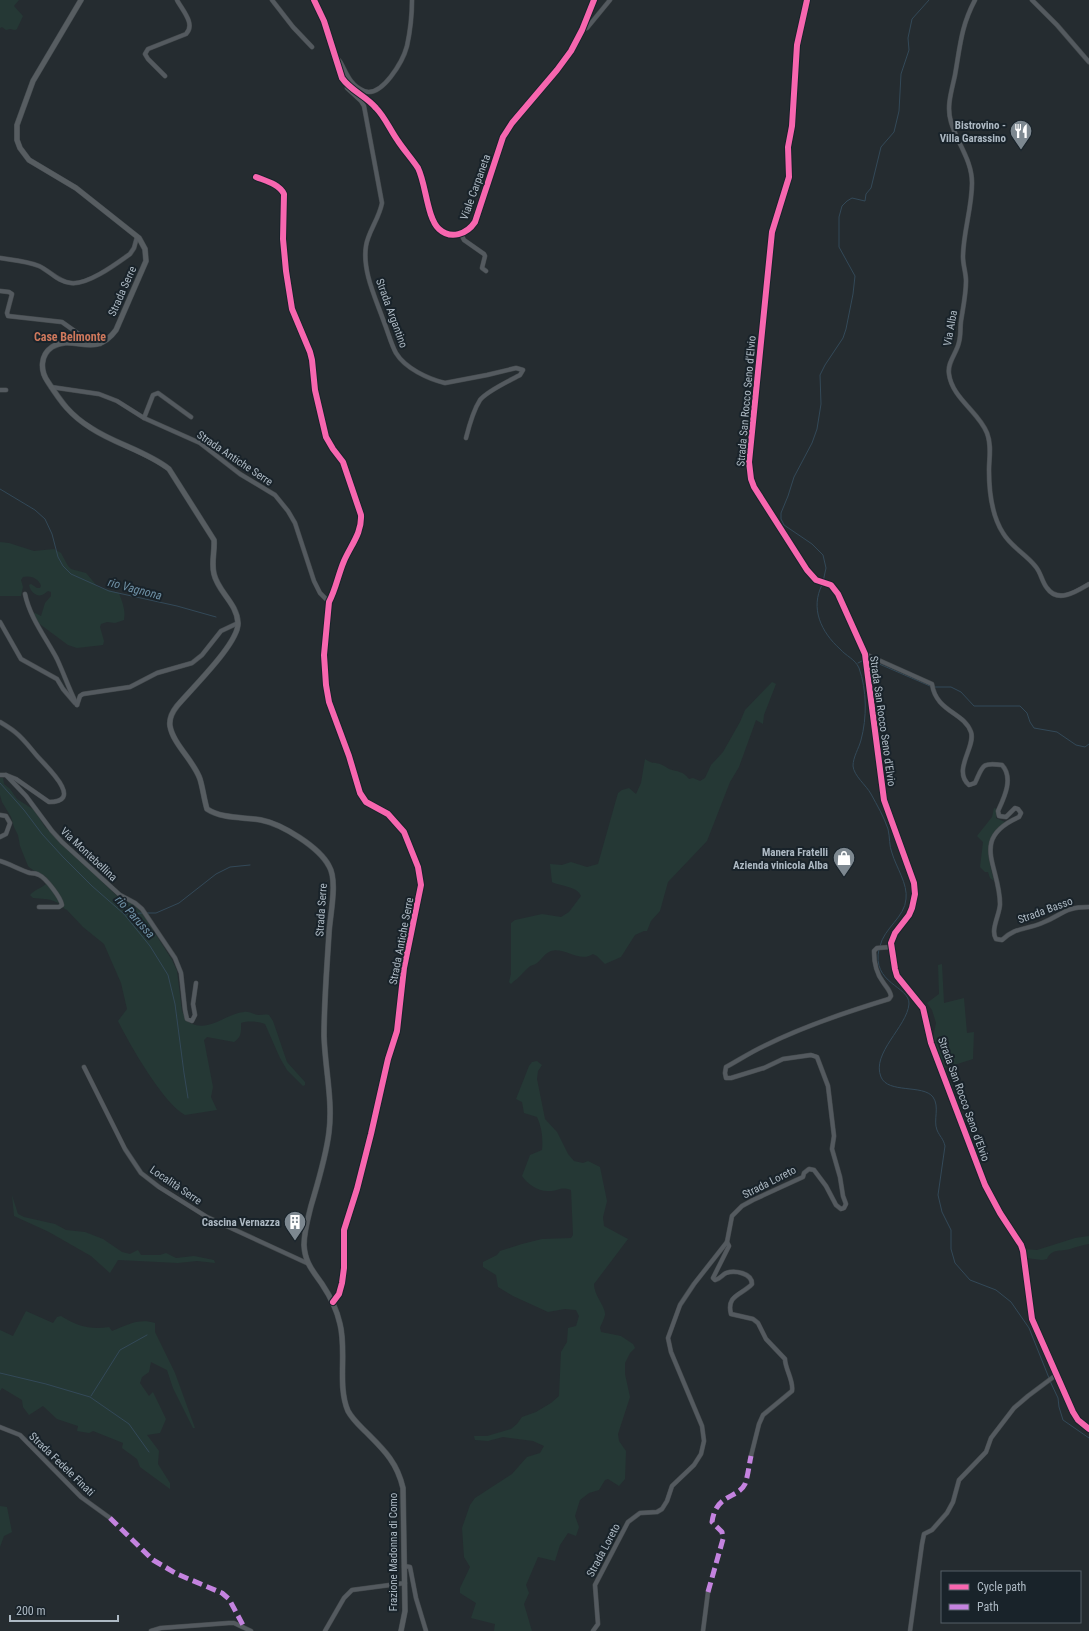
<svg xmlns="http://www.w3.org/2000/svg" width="1089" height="1631" font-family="'Roboto Condensed',sans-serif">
<rect width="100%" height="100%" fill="#252c30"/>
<g fill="#253835">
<polygon points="0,0 19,0 14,6 23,16 17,29 15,30 10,29 6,30 2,27 0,28"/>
<path d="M0,542l9,1 25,8 20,-2 7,4 7,13 3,3 15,4 12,14 21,6c3,9 7,17 5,27l-9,3 -8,-1 -6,2 -1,3 4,14 -1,4 -26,3 -9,-3 -31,-23 -4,-8 2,-1 6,3 4,-13 6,-7v-4l-3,-1c-2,1 -3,3 -6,4 -6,2 -12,-4 -13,-10l2,-1 6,4h3l1,-2c-2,-8 -11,-11 -18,-9l-2,3 2,7 -2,9h-21z"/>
<path d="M772,682l4,2 -12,31 -1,9 -7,-4 -17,47 -9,15 -23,59 -39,41 -8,29 -9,10 -4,10h-3l-9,4 -14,22 -16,7 -8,-8 -4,-2c-14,9 -28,-7 -42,-3 -6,2 -9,8 -14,12 -2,2 -6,2 -8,4 -6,5 -10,11 -16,15l-2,2 -2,-2 2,-8v-51l4,-3 27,-6 19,3 8,-5 12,-16c-3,-9 -19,-10 -27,-13l-2,-1 -2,-18 12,1 9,-3 16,5 11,-3 20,-71 4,-3 7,-2 7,6 5,-11 4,-24c7,5 8,3 15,5 3,1 6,3 9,5 9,3 14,2 20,10l4,-1 7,3 5,-3 6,-13 12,-13 17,-30 5,-12z"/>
<path d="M0,778h3l1,6 6,5 7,10 17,11 11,17 71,68 19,10 9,11 28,44 5,11 5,40 5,10c20,14 37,-7 57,-9 5,-1 10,3 15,3 3,0 6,-1 10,0l4,6 14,41 18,20v3l-2,1 -16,-16 -7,-12 -15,-34c-5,-3 -18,-3 -24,-1 0,8 1,14 -7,19l-27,-5 -3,3 9,47 -2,10 6,13 -32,5c-22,-12 -55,-70 -67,-94l9,-12 -6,-26 -17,-39 -21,-17 -16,-17c-5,-2 -6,-6 -11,-8 -8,-4 -14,-3 -23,-4l-3,-3c5,-6 13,-7 18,-13v-3c-6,-7 -15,-7 -20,-13l-8,-20 -2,-11 -4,-8 -3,-10 -9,-15 -2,-7z"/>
<path d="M994,808l3,1 -1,9 9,4c-22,19 -17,34 -11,59l-4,-3 -2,-6h-3l-5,-5 3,-25 -6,-6 15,-19z"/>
<polygon points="942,964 944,1003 964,998 967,1033 974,1032 973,1059 942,1069 933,1038 936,1023 932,1010 927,1003 939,994 938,965"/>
<path d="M537,1061l5,4 -4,6 -1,8 8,40 12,13 11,22 6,7 9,2 5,-2 12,6 7,34 -4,16 1,9 24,13 -34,45c0,12 12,23 11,31 -1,5 -4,9 -5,13l1,4 20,4 12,8 2,4 -5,5 -5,10v11l5,23 -12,37 1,7 7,10 -1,28 -6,7 -11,-7 -3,1 -6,10 -10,3 -9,7 -5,16 4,11 -3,9 -8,-3 -8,12 -5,16 -17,-4 -12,28 3,8 -5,11 8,27h-38l1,-7 -24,-6 5,-15 -16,-10v-5l10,-21 -6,-10 -2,-29 8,-23 5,-7 37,-24 15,-17 13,-4 4,-7 -11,-5 -30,-4 -15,4 -13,-1 -1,-4h13l24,-7 6,-5 5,-7 14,-5 15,-9 8,-7 2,-44 6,-10 1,-14 8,-2 3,-10 -3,-6 -11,-1 -17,3 -35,-16 -15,-9 -2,-12 -13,-8v-5l14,-7 3,-4 22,-7 20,-5 29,-1 2,-3 -2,-45c-12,-4 -11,1 -22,1 -10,1 -22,-7 -27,-15l8,-21 12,-5c1,-12 0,-22 -5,-33l-13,-4 -2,-11 -6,-3 13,-33 3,-4z"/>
<polygon points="12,1195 18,1214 24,1217 55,1224 66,1230 85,1232 103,1239 122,1252 130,1254 138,1250 141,1255 160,1255 166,1253 176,1258 194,1256 214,1260 215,1263 197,1261 178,1263 118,1260 110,1273 91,1256 49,1232 14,1216"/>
<path d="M1089,1236v8c-7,1 -13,3 -19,5 -10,3 -18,-1 -23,10l-5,1 -16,-2 -1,-9 12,1 38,-12z"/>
<path d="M26,1311l27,12 4,-6 4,-1c16,10 29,14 48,11l3,4c15,-6 27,-13 43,-8v9l20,41 20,55h-2l-20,-40 -6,-18 -16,-8 -2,10 -7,5 -2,6 9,13 4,-4 13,27 -6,14 -13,2 12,16 -1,13 12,19v6l-30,-22 -3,-8 -15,-11 1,-5 -30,-12 -4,2 -12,-2 1,-5 -21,-7 -14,-13 -14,9 -6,-8 -1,-7 -20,-12 -2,3v-61l13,6z"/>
<polygon points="0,1506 7,1507 12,1532 4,1536 0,1547"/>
</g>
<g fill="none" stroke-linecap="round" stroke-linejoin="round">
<g stroke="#334958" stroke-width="1">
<polyline points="0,489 35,510 45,519 52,534 58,557 63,566 71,574 109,591 177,606 216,617"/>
<polyline points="823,582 826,568 823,555 812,544 784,525 781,519 781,513 788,496 794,477 812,443 817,429 821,404 820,375 825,365 843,338 846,329 853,294 855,276 839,247 839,217 842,206 847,201 852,198 865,201 866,194 871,188 881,147 894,132 899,111 901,74 909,50 908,38 912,19 929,0"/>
<path d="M822,585c-12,23 -1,47 18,64 6,7 15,10 19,19 8,22 8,50 2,72 -2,8 -8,17 -8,26 1,10 13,19 18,28 6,11 13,23 17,35 2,8 1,17 4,24 4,14 16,31 14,46 -1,18 -22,29 -26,47"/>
<polyline points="867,660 877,663 930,686"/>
<polyline points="858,663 864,660"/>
<polyline points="934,687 951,687 961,692 974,706 1020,706 1027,713 1030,722 1034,728 1057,732 1076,745 1085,747 1089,744"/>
<polyline points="0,783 24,810 42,834 63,857 92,886 124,914 150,946 168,975 175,1004 184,1073 188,1098"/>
<polyline points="146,913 156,913 179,903 216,874 230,867 250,865"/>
<polyline points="124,914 143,913"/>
<path d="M879,949c-8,35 31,37 30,55 -2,23 -38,49 -28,73 7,17 42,7 52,20 7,10 0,23 4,33 3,7 6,8 8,16l-7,49 4,17 9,18v19l4,14 15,17 26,10 15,12 18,26 20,50"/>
<polyline points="0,1373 46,1384 90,1397 129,1424 149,1452"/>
<polyline points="1050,1381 1058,1398 1059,1407 1063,1420 1089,1438"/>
<polyline points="91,1396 120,1350 147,1335"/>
</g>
<g stroke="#42484b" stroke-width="5">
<g id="minor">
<polyline points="272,0 293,27 312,47"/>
<polyline points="807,0 797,45 792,126 788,147 789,177 772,232 749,462 751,479 754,487 807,570 816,580 831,585 838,594 865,654 884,800 914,883 915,894 912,908 909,915 895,933 891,943 895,969 897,976 923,1008 931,1043 985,1185 1000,1213 1021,1245 1023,1251 1032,1319 1073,1412 1078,1420 1089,1429"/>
<path d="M975,0c-14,26 -15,47 -20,75 -3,15 -9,31 -4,47 6,21 21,38 21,61 0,25 -9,50 -9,74 0,8 3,16 3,24 0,13 -3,27 -5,40 -1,7 0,14 -2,21 -2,11 -12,20 -10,32 3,24 30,38 38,59 5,13 2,25 2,37 0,20 3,46 14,63 8,14 23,21 33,34 5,6 6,15 11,21 11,16 30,3 42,-4"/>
<polyline points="1032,0 1057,25 1089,62"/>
<polyline points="582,30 587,28 610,0"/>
<path d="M335,57c9,3 10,27 29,34 18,7 39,-30 43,-45 3,-14 5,-32 5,-46"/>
<path d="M165,76l-17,-17 -3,-5 3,-5 38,-15c10,-10 -4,-24 -9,-34"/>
<path d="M347,85v3l14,13 3,5 18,97c-3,16 -14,29 -16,43 -4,25 10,53 18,76 4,10 7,22 12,31 9,15 32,26 49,30l42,-8 29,-7 7,2 -3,5c-11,6 -33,16 -40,25 -7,11 -11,26 -14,38"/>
<path d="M256,177c10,4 23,7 28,17l-1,45 3,32 6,38 18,43 2,8 3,30 11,47 7,12 10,13 18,53c1,18 -10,30 -17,46 -6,14 -8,28 -15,41l-5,53 2,30 3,17 20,54 11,37 6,9 22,12 16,18 14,35 3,18 -17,83 -7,63 -9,28 -17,75 -14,55 -13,41v38l-2,15 -3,11 -6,8"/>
<polyline points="461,234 464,240 484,254 485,256 482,268 486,271"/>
<path d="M0,258c13,2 27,3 39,8 11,5 19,16 32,17 17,2 45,-19 59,-29l4,-6 3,-11"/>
<polyline points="0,291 9,292 12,294 7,313 8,316 62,322 83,337 100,344"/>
<polyline points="51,387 99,394 117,401 144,418 200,443 240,474 275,495 288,511 295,523 314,581 320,593 329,602"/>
<polyline points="0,390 6,390"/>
<polyline points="144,418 153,395 158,393 191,417"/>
<path d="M25,594c5,24 21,44 32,65 7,15 12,30 20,46"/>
<polyline points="0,622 21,659 57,679 63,689 75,703"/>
<path d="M865,654l67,30c4,28 32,28 39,48 5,15 -19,38 -2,53l6,-2c8,-17 6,-21 27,-18 12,13 2,33 -4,46l1,5 7,1 9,-9 3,1 3,4 -2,4c-50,22 -19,49 -19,87 0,10 -10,26 -4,35l6,1c13,-13 24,-10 40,-17 21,-8 21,-16 47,-16"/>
<polyline points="77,705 80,696 83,694 130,687 157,673 192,663 202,655 221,631 238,623"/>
<path d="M0,722c5,3 10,6 15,10 9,7 16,17 23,25 8,9 47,45 11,45l-33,-23 -10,-4"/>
<polyline points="0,775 6,775 26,796 52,831 62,842 120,895 135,903 142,909 175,958 181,973 185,1010 187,1019 192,1021 195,1015 193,1004 196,983"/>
<polyline points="0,815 6,816 10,823 6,834 0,837"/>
<path d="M0,861c10,3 20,9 30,12 3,0 6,0 9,2 7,3 22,23 23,30l-3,2h-20"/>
<polyline points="84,1067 125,1149 141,1173 159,1187 207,1217 309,1264"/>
<path d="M727,1242l2,4 -16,32 2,2c5,-1 7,-5 11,-7 9,-3 26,0 26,11 -10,11 -26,11 -21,30l22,5 5,4 8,16 19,20c0,10 9,22 7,32l-29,24 -4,9 -8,32"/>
<polyline points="0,1427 20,1435 81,1497 110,1518"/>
<polyline points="404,1566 410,1567 416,1598 426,1631"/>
<polyline points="151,1631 161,1628 229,1623 234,1623 251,1631"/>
<polyline points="325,1631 344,1598 352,1590 405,1583"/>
<path d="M593,1631l5,-7 -3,-39 33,-63 12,-9 17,-1 5,-3 5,-8 5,-15 22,-21 7,-11 3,-13 -2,-15 -31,-74 -3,-14 12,-33 14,-21 33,-42 5,-26 10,-10 11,-6 50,-23 1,-4 5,-4 5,1 12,16 10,19 5,4 3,-1 2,-4 -3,-8 -3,-19 -8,-28 2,-13 -6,-50 -11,-29 -6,-2 -28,4 -19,9 -33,10h-5l-1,-5 1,-6c13,-7 25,-15 38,-21 40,-20 82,-34 125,-47l2,-3c-1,-6 -5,-9 -8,-14 -7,-9 -9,-20 -9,-31l3,-3 14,-1"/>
<polyline points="703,1631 708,1592"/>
<polyline points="910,1631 922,1544 924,1534 932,1530 947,1513 953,1502 959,1480 986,1452 991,1438 1014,1408 1028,1396 1056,1375"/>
</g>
</g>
<g stroke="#42494d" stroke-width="6">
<g id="major">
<path d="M81,0l-48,81 -16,44v15l3,8 9,12 47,28 63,50 6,11 1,12 -30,69c-22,30 -42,3 -64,17 -12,8 -12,24 -4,35 13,20 22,33 43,46 24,16 55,23 78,41l45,71c1,11 -3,23 0,34 4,18 23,29 24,49 1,20 -47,66 -61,83 -4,5 -8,13 -7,20 3,18 24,35 30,53 3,10 4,20 7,30 15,10 37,8 54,11 21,4 58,27 68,46 9,15 1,49 0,67 -2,34 -5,69 -5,103 1,32 9,65 5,96 -3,25 -11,50 -18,74 -3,12 -7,26 -7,39 1,18 9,26 18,39 8,12 15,26 18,40 7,27 -3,62 8,87 5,9 12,15 18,21 18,18 31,30 37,56l2,123 -4,20"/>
<path d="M314,0l10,21 18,57c9,13 24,18 34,30 9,9 14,22 22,33 6,9 14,18 20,27 8,16 9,50 21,61 12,11 28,5 36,-7l28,-85 9,-14 45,-53 14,-19 11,-21 12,-30"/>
</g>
</g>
<use href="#minor" stroke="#545a5f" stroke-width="4"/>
<use href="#major" stroke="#575d61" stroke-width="5"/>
<g stroke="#c483df" stroke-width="5" stroke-dasharray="10 5" stroke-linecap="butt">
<polyline points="110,1518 153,1560 177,1574 222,1593 229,1599 244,1627"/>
<path d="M708,1592l15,-53 -1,-7 -10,-10c4,-29 26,-23 33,-38 3,-8 4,-19 6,-28"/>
</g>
<g stroke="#19232a" stroke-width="8">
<g id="cycleway">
<path d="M314,0l10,21 18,57c9,13 24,18 34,30 9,9 14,22 22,33 6,9 14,18 20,27 8,16 9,50 21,61 12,11 28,5 36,-7l28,-85 9,-14 45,-53 14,-19 11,-21 12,-30"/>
<polyline points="807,0 797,45 792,126 788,147 789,177 772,232 749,462 751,479 754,487 807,570 816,580 831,585 838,594 865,654 884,800 914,883 915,894 912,908 909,915 895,933 891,943 895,969 897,976 923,1008 931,1043 985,1185 1000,1213 1021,1245 1023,1251 1032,1319 1073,1412 1078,1420 1089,1429"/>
<path d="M256,177c10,4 23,7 28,17l-1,45 3,32 6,38 18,43 2,8 3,30 11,47 7,12 10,13 18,53c1,18 -10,30 -17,46 -6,14 -8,28 -15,41l-5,53 2,30 3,17 20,54 11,37 6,9 22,12 16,18 14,35 3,18 -17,83 -7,63 -9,28 -17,75 -14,55 -13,41v38l-2,15 -3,11 -6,8"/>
</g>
</g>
<use href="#cycleway" stroke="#f766af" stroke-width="6"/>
</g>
<defs>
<g id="restaurant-pin" transform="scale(1.15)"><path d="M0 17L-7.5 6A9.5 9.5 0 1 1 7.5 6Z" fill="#7d8890" stroke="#19232a"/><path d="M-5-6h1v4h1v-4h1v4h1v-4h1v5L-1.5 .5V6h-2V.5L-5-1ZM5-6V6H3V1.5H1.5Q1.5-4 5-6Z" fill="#fff"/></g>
<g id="shop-pin" transform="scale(1.15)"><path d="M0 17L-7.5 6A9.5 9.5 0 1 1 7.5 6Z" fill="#7d8890" stroke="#19232a"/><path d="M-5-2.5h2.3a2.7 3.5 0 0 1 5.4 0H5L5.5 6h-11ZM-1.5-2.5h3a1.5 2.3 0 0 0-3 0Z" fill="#fff"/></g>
<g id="building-pin" transform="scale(1.15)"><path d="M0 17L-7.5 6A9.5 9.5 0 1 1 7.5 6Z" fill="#7d8890" stroke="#19232a"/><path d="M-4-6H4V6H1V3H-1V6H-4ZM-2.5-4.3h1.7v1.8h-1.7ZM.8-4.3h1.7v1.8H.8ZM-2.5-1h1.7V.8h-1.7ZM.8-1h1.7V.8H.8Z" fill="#fff"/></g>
</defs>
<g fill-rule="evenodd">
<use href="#restaurant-pin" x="1021" y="131"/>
<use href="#shop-pin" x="844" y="858"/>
<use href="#building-pin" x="295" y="1222"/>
</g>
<g text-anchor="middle" stroke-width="4" stroke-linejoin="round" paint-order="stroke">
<g font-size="11" font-weight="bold" fill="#adb9c3" stroke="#19232a" text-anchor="end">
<text x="1006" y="129">Bistrovino -<tspan x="1006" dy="13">Villa Garassino</tspan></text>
<text x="828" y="856">Manera Fratelli<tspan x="828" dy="13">Azienda vinicola Alba</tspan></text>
<text x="280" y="1226">Cascina Vernazza</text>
</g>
<g font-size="11" fill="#adb9c3" stroke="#19232a">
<text transform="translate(475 187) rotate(-70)" y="4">Viale Carpaneta</text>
<text transform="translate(122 291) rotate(-66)" y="4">Strada Serre</text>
<text transform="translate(392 313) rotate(70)" y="4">Strada Argantino</text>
<text transform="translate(950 328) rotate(-80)" y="4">Via Alba</text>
<text transform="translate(746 401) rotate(-85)" y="4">Strada San Rocco Seno d'Elvio</text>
<text transform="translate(235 458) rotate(34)" y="4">Strada Antiche Serre</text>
<text transform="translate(883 721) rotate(82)" y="4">Strada San Rocco Seno d'Elvio</text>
<text transform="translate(89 854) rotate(43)" y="4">Via Montebellina</text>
<text transform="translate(321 910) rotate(-86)" y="4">Strada Serre</text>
<text transform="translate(1045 910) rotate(-20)" y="4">Strada Basso</text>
<text transform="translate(401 941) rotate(-79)" y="4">Strada Antiche Serre</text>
<text transform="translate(964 1099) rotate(70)" y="4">Strada San Rocco Seno d'Elvio</text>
<text transform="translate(769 1182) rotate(-27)" y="4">Strada Loreto</text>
<text transform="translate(176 1185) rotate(34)" y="4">Località Serre</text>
<text transform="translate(62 1464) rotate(44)" y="4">Strada Fedele Finati</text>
<text transform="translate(603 1550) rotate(-62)" y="4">Strada Loreto</text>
<text transform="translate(393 1552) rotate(-90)" y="4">Frazione Madonna di Como</text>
</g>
<g font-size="12" font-weight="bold" fill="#ce785c" stroke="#19232a">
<text x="70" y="341">Case Belmonte</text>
</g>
<g font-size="12" font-style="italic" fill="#6f91a6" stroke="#19232a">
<text transform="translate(135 589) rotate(15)" y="4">rio Vagnona</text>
<text transform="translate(135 917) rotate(48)" y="4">rio Parussa</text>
</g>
</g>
<rect x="941" y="1571" width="140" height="52" fill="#19232a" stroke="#545f67"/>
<rect x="949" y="1584" width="20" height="6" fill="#f766af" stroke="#545f67"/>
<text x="977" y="1591" font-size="12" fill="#adb9c3">Cycle path</text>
<rect x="949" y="1604" width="20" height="6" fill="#c483df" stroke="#545f67"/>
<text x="977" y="1611" font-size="12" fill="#adb9c3">Path</text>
<path d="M10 1615v6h108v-6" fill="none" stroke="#adb9c3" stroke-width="2"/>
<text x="16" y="1615" font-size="12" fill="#adb9c3" stroke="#19232a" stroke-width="3" paint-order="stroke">200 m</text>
</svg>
